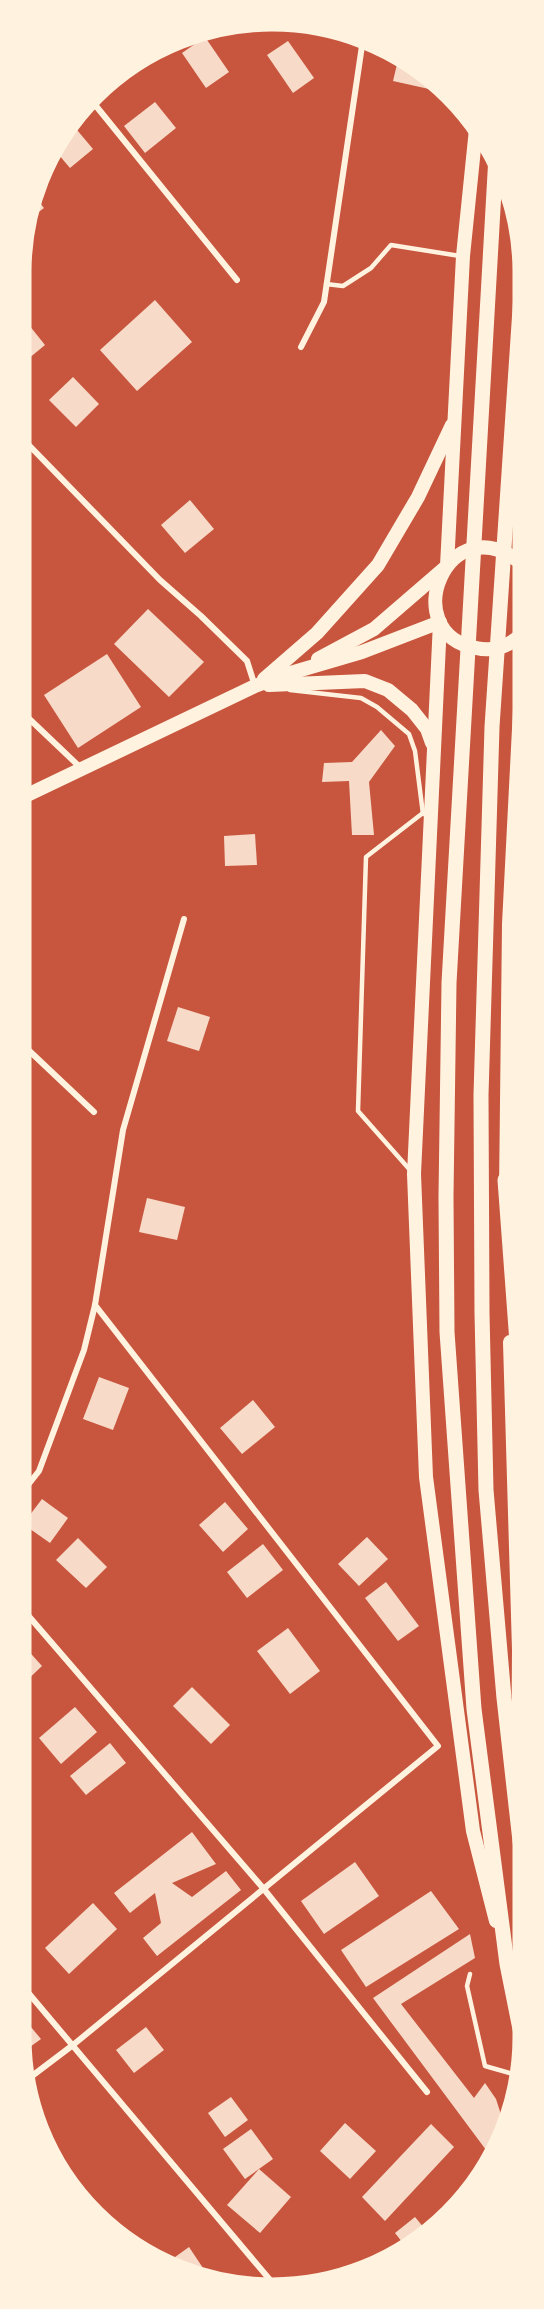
<svg xmlns="http://www.w3.org/2000/svg" width="544" height="2309" font-family="Raleway,sans-serif">
<rect width="100%" height="100%" fill="#c8553d"/>
<g fill="#f7dbc8">
<polygon points="205,37 229,72 206,88 182,53"/>
<polygon points="288,41 314,78 293,93 267,55"/>
<polygon points="399,56 431,79 429,89 393,81"/>
<polygon points="155,102 176,128 145,153 124,126"/>
<polygon points="72,124 93,149 70,168 53,148"/>
<polygon points="36,198 44,208 28,220"/>
<polygon points="155,300 192,342 137,391 100,350"/>
<polygon points="25,320 45,345 22,364 22,323"/>
<polygon points="73,377 99,404 76,427 49,400"/>
<polygon points="190,500 214,529 185,553 161,525"/>
<polygon points="148,609 204,662 169,697 114,644"/>
<polygon points="21,635 29,641 21,651"/>
<polygon points="107,654 141,707 78,748 44,695"/>
<polygon points="381,730 395,746 369,782 374,835 352,835 349,781 322,782 324,763 352,762"/>
<polygon points="255,834 257,865 225,866 224,836"/>
<polygon points="178,1007 210,1017 199,1051 167,1041"/>
<polygon points="147,1198 185,1207 177,1240 139,1232"/>
<polygon points="99,1377 129,1388 113,1430 83,1419"/>
<polygon points="253,1400 275,1427 242,1454 220,1428"/>
<polygon points="42,1499 68,1518 50,1543 23,1524"/>
<polygon points="225,1502 248,1529 223,1552 199,1525"/>
<polygon points="367,1537 388,1559 359,1586 338,1564"/>
<polygon points="78,1538 107,1567 86,1588 56,1560"/>
<polygon points="263,1544 283,1570 247,1598 227,1572"/>
<polygon points="386,1582 419,1626 398,1641 365,1598"/>
<polygon points="288,1628 320,1671 290,1694 257,1651"/>
<polygon points="24,1646 42,1666 20,1687 20,1649"/>
<polygon points="192,1687 230,1725 211,1744 173,1706"/>
<polygon points="75,1707 97,1732 61,1764 39,1738"/>
<polygon points="110,1743 126,1763 86,1795 70,1776"/>
<polygon points="192,1832 216,1864 172,1883 192,1897 226,1871 241,1890 157,1956 143,1938 161,1923 155,1893 130,1913 114,1893"/>
<polygon points="355,1862 379,1896 324,1934 301,1901"/>
<polygon points="431,1891 459,1929 366,1987 341,1950"/>
<polygon points="93,1903 117,1929 69,1974 45,1948"/>
<polygon points="470,1934 475,1958 401,2004 474,2098 485,2083 496,2099 504,2124 492,2158 373,1998"/>
<polygon points="20,2014 41,2039 23,2052 20,2037"/>
<polygon points="146,2027 164,2050 134,2073 116,2050"/>
<polygon points="231,2097 248,2120 225,2137 208,2113"/>
<polygon points="345,2123 376,2151 350,2179 320,2151"/>
<polygon points="431,2124 454,2147 385,2221 362,2197"/>
<polygon points="38,2128 56,2151 52,2154 39,2133"/>
<polygon points="251,2129 273,2159 245,2179 223,2149"/>
<polygon points="259,2169 291,2197 260,2233 227,2205"/>
<polygon points="415,2217 429,2234 406,2247 395,2233"/>
<polygon points="189,2247 209,2277 164,2265"/>
</g>
<g fill="none" stroke-linecap="round" stroke-linejoin="round">
<g stroke="#fff3e0" stroke-width="4.5">
<polyline points="326,284 343,286 371,268 391,245 460,256"/>
<polyline points="290,690 361,698 377,707 409,734 415,751 423,814"/>
<polyline points="410,1170 358,1111 366,857 428,809"/>
<polyline points="470,1974 467,1986 485,2066 513,2074"/>
</g>
<g stroke="#fff3e0" stroke-width="6">
<polyline points="92,101 237,280"/>
<polyline points="301,347 324,302 363,39"/>
<polyline points="21,437 160,580 201,616 247,661 255,686"/>
<polyline points="21,711 82,769"/>
<polyline points="21,1043 94,1112"/>
<polyline points="20,1495 39,1471 84,1350 95,1305 123,1130 184,919"/>
<polyline points="20,1606 263,1888 427,2092"/>
<polyline points="20,1983 276,2287"/>
<polyline points="28,2079 73,2045 438,1746 95,1305"/>
</g>
<g stroke="#fff3e0" stroke-width="14">
<path d="M522,634c-13,12 -29,18 -46,14 -81,-15 -28,-146 46,-84"/>
<polyline points="318,659 374,629 447,566 463,256 476,129"/>
<polyline points="264,679 317,633 378,565 418,497 452,425"/>
<polyline points="269,685 365,681 388,690 412,710 427,729 432,743"/>
<polyline points="21,798 255,686 287,674 362,652 440,622 414,1174 426,1477 473,1831 496,1921"/>
<polyline points="506,1191 509,924 522,670"/>
<polyline points="510,1342 519,1650 518,1779"/>
</g>
<g stroke="#fff3e0" stroke-width="15">
<polyline points="496,156 449,983 446,1197 447,1332 474,1709 507,1964 522,2039"/>
<polyline points="505,1180 522,1410"/>
<polyline points="522,1859 504,1698 486,1490 482,1313 481,1095 492,727 522,279"/>
</g>
</g>
<path d="M0 0H544V2309H0ZM272 30H272A242 242 0 0 1 514 272V2037A242 242 0 0 1 272 2279H272A242 242 0 0 1 30 2037V272A242 242 0 0 1 272 30Z" fill="#fff3e0" fill-rule="evenodd"/>
<path fill="none" stroke="#fff3e0" stroke-width="3" d="M272 30H272A242 242 0 0 1 514 272V2037A242 242 0 0 1 272 2279H272A242 242 0 0 1 30 2037V272A242 242 0 0 1 272 30Z"/>
</svg>
